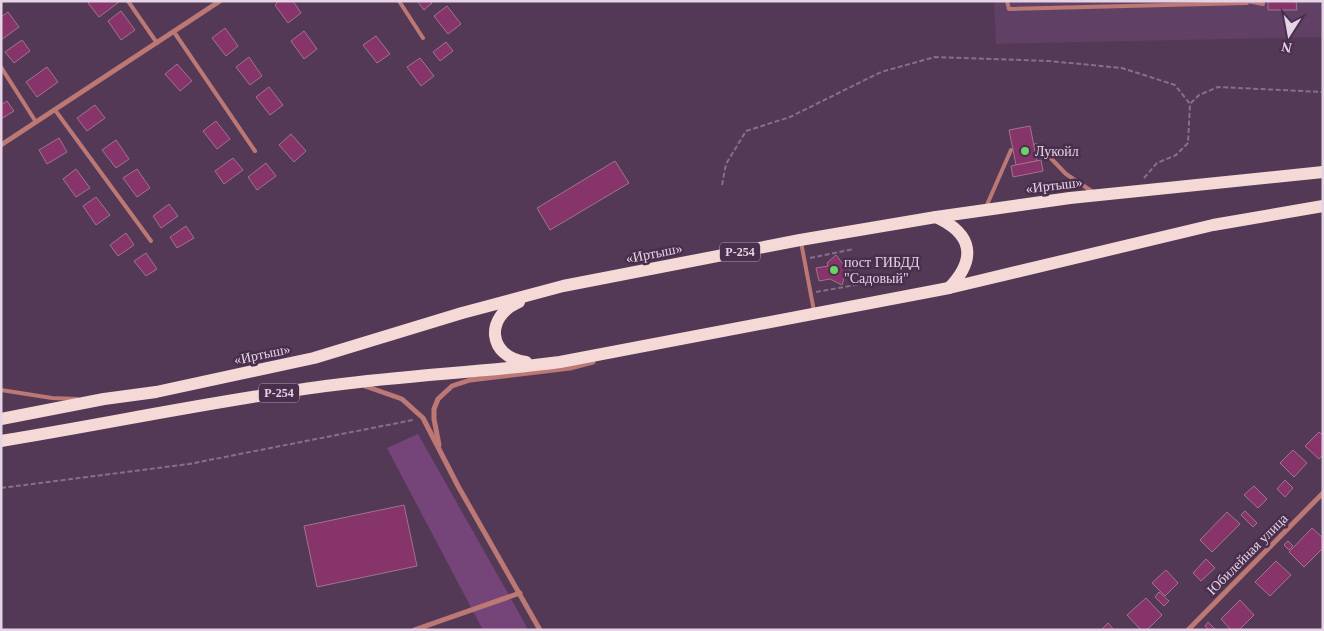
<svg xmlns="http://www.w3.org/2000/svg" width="1324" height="631" font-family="'Times New Roman',serif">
<rect width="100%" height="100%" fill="#543957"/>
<polygon fill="#604064" points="994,1 1323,1 1323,37 996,44"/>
<polygon fill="#75457a" points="418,434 519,613 528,630 483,630 387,448"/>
<g fill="#86346a" stroke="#9d758d">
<polygon points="90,1 119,1 119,2 99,17 88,3"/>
<polygon points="279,1 293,1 301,13 288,23 275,5"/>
<polygon points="417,1 431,1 432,3 424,10"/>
<polygon points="1268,1 1296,1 1297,10 1268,10"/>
<polygon points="447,6 461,24 448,34 434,16"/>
<polygon points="121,11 135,30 121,40 108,21"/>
<polygon points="8,12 19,27 1,40 1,17"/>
<polygon points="225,28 238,46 226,56 212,38"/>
<polygon points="304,31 317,49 304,59 291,41"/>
<polygon points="376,36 390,54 377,63 363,45"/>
<polygon points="22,40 30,51 14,63 5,52"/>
<polygon points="446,42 453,51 440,61 433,52"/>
<polygon points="249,57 262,76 250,85 236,67"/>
<polygon points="420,58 434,76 421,86 407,67"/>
<polygon points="177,64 192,81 180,91 165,74"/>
<polygon points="47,67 58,82 37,97 26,82"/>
<polygon points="269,87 283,105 270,115 256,97"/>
<polygon points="7,101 14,111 1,119 1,105"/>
<polygon points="95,105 105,118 87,131 77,118"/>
<polygon points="216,121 230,139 217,149 203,131"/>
<polygon points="1030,126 1037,161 1016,165 1009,130"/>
<polygon points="291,134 306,151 294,162 279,145"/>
<polygon points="59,138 67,152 47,164 39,150"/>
<polygon points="116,140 129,159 116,168 102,150"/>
<polygon points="233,158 243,170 224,184 215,171"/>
<polygon points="1041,160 1043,171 1013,177 1011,166"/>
<polygon points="615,161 629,183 550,230 537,208"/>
<polygon points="266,163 276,176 257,190 248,177"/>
<polygon points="76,169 90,188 76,197 63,179"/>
<polygon points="137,169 150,188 137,197 123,178"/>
<polygon points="96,197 110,215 96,225 83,206"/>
<polygon points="169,204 178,216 161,228 153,216"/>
<polygon points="186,226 194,238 177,248 170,237"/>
<polygon points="126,233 134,245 118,256 110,245"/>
<polygon points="146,253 157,269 146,276 134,261"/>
<polygon points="836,255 843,264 849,266 850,272 845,275 842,285 830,279 819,281 816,268 828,266 827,263"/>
<polygon points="1319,432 1323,435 1323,455 1319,459 1305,446"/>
<polygon points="1293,450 1307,463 1294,477 1280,463"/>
<polygon points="1285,480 1293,488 1285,497 1277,489"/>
<polygon points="1254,486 1267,499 1258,508 1244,495"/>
<polygon points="404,505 417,566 317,587 304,526"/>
<polygon points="1245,511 1257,523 1253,527 1241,515"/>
<polygon points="1227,512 1240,524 1212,552 1200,540"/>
<polygon points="1312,528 1323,538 1323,548 1304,567 1289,552"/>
<polygon points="1288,541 1293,546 1289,550 1284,545"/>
<polygon points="1206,559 1215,568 1201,581 1193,573"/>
<polygon points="1276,561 1291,575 1270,596 1255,582"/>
<polygon points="1166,570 1178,583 1165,596 1152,583"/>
<polygon points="1159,592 1169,601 1164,606 1155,597"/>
<polygon points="1146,598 1162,615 1147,630 1141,630 1127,615"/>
<polygon points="1240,600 1254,615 1239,630 1231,630 1221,619"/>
<polygon points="1208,622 1216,630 1209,630 1205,626"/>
<polygon points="1108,623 1114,630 1101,630"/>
</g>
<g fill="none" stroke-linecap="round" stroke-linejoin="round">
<g stroke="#866f88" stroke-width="2" stroke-dasharray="5 2.5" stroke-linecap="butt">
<polyline points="1144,178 1157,163 1176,155 1188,143 1190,104 1199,95 1218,87 1323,92"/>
<polyline points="722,185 726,164 746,131 790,117 881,72 935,57 1049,61 1122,68 1175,85 1190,104"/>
<polyline points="810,258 854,249"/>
<polyline points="816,292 861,284"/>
<polyline points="1,488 189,464 413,420"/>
</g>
<g stroke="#bb7874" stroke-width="4">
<polyline points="128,1 157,43"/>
<polyline points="399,1 423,38"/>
<polyline points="1007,1 1009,9 1247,3"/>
<polyline points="1247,1 1263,4 1263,1"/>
<polyline points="174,32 255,151"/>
<polyline points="1,67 36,122"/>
<polyline points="55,110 151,241"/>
<polyline points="1036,145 1042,149 1066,174 1093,192"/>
<polyline points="986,207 1011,150"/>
<polyline points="801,242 814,311"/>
<polyline points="1,390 52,398 77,399"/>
</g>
<g stroke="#bb7874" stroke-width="5">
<polyline points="1,145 220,1"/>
<polyline points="365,386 402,399 423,418 458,486 540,630"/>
<polyline points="439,445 434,419 434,409 438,399 452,386 470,380 570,368 593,362"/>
<polyline points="414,630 520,593"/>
<polyline points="1188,630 1323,493"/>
</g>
<g stroke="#f5d9d7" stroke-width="12">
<path d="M936,217c37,17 41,42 13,71"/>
<path d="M519,302c-35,15 -31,55 7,60"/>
<polyline points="1,419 104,399 156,392 314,358 462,313 563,286 800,240 936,217 1070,198 1323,172"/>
<path d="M1,441c111,-18 221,-42 333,-56 75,-10 151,-13 226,-23l389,-74 264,-63 110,-19"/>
</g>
</g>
<g fill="#68d465" stroke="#492f4c" stroke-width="2">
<circle cx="1025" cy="151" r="5"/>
<circle cx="834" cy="270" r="5"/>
</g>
<g text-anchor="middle" stroke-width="5" stroke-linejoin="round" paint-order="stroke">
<g fill="#492f4c" stroke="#b6a2b8" stroke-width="1">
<rect x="720" y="242.5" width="40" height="19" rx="4"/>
<rect x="259" y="383.5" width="40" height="19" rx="4"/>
</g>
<g font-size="12" font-weight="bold" fill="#e4d4e6">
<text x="740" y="256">Р-254</text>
<text x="279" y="397">Р-254</text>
</g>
<g font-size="14" fill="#e4d4e6" stroke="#492f4c" text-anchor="start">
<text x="1035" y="156">Лукойл</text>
<text x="844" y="267">пост ГИБДД<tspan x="844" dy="16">"Садовый"</tspan></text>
</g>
<g font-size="14" fill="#e4d4e6" stroke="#492f4c">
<text transform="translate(1054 185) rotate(-7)" y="5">«Иртыш»</text>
<text transform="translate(654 253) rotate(-11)" y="5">«Иртыш»</text>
<text transform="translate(262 354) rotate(-12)" y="5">«Иртыш»</text>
<text transform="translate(1247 554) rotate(-45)" y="5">Юбилейная улица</text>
</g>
</g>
<rect width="1324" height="631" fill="none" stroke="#e4d4e6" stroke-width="5"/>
<g transform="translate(1289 35) rotate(191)" stroke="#492f4c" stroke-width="4" paint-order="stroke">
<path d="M0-4L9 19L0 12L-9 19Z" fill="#e4d4e6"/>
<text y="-8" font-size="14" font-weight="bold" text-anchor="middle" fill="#e4d4e6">N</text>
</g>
</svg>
